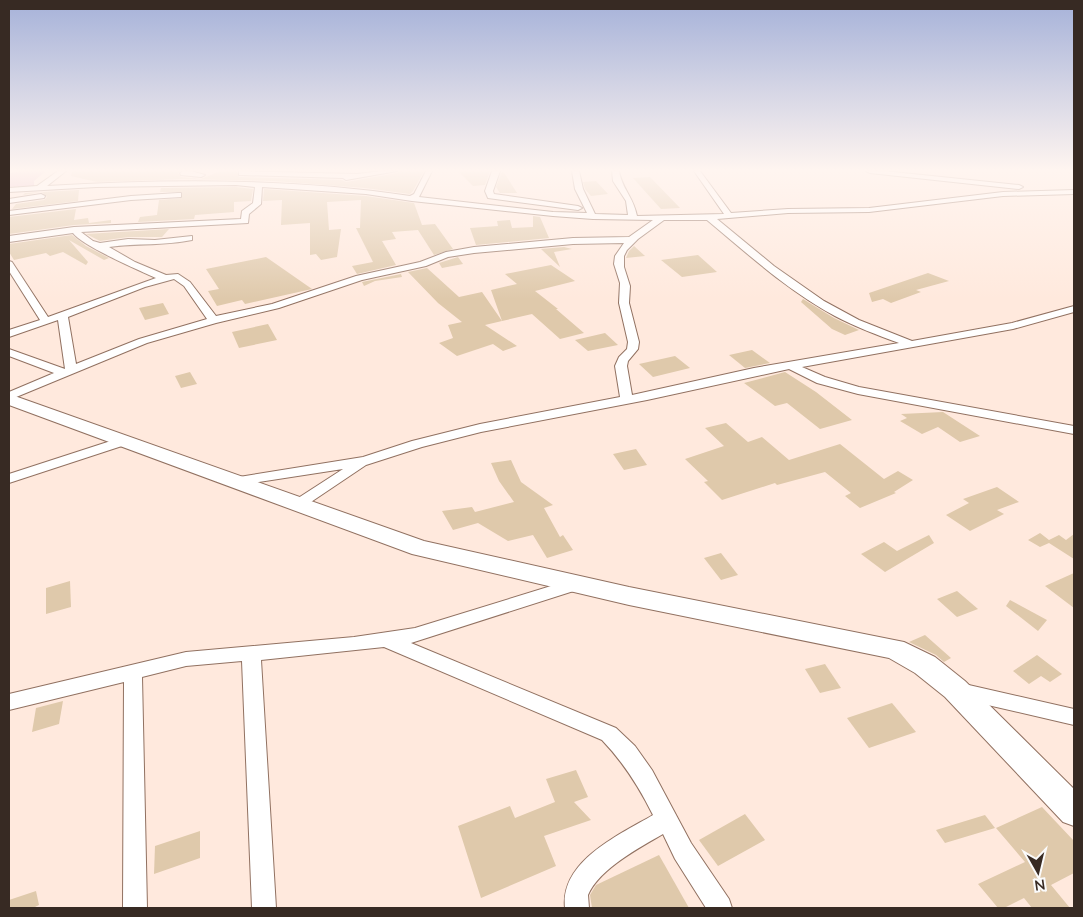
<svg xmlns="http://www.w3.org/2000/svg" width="1083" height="917" font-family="Lato,sans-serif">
<rect width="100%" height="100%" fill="#ffe9dd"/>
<polygon fill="#e4aec3" points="20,171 46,171 34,181 34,186 9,187 9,173"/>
<g fill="#dfc9ab">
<polygon points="72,171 180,171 178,173 181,177 201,179 220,171 237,171 239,177 342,180 346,182 397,173 399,171 424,171 413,191 410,194 365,188 274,181 183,179 97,182 71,176"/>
<polygon points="458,171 490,171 485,185 473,186"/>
<polygon points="502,171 503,171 517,193 500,193 496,187"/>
<polygon points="650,177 680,208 661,209 633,178"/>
<polygon points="596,181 608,194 591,196 585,189 583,182"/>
<polygon points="236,187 253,189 251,201 234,202 234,212 195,215 194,219 138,222 140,217 157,215 159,200 182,198 182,192 160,192 161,188"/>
<polygon points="264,189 366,196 414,203 422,225 435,224 453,249 434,255 418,230 392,232 396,239 382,241 396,265 357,274 352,266 373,262 356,228 360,228 361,200 327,202 329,230 341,229 337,257 321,260 316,254 310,255 310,223 281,225 282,200 263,201"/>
<polygon points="79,190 78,201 12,209 16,204 44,200 47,197 42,192 23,195 25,193"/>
<polygon points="76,209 74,220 88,218 89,223 111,220 111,223 74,225 9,234 9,217"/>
<polygon points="533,216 540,217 549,238 476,245 470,228 498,226 497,221 510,220 512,228 533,227"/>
<polygon points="169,229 162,237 128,237 100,241 86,234"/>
<polygon points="72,235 86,246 109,258 104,260 69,240 88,262 86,265 63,252 50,256 46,253 14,260 9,252 9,244"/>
<polygon points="634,246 645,256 626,258 629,251"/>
<polygon points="564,247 572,249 554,252 560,267 541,249"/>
<polygon points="698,255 717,272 682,277 661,260"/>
<polygon points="266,257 312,289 245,304 242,300 217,306 208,291 219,289 206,269"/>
<polygon points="458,257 463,264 442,268 439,263"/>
<polygon points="551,265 575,281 535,291 558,309 556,309 584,333 560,339 532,314 502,321 491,290 517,284 505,274"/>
<polygon points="427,268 459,297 482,292 502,321 485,325 517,346 503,351 493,344 457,356 439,343 453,338 448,325 462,322 438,303 408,272"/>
<polygon points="928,273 949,281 916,290 921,292 891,303 883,299 872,302 869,293"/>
<polygon points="401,274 402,277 375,281 364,286 362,282"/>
<polygon points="803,299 834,318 859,330 845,335 832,329 801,302"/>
<polygon points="163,303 169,314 145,320 139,308"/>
<polygon points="268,324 277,340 239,348 232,332"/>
<polygon points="605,333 618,345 588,351 575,340"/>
<polygon points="752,350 770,363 745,368 729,355"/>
<polygon points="675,356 690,368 653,377 639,364"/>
<polygon points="190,372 197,384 181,388 175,376"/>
<polygon points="785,372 816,392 852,420 820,429 787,403 775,406 744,383"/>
<polygon points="943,412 980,436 960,442 938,427 922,434 900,421 907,418 901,414"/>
<polygon points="726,423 748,442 762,437 789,460 840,444 884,479 898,471 913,480 894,492 896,493 860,508 845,496 851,493 825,472 777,485 775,483 722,500 704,482 708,481 685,459 724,446 705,428"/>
<polygon points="636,449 647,465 624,470 613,454"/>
<polygon points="511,460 521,482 553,505 544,508 560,537 563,535 573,550 547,558 533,535 508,541 478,523 453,530 442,511 472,507 475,512 514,502 499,481 491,463"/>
<polygon points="997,487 1019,502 997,510 1004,514 970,531 946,515 969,503 963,499"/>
<polygon points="1040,533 1049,540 1059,535 1066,540 1074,534 1074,559 1049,543 1040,547 1028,540"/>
<polygon points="929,535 934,543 885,572 861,554 884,542 897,551"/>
<polygon points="721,553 738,575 721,580 704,558"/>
<polygon points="1074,573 1074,608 1045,586"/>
<polygon points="70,581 71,607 46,614 46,588"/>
<polygon points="957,591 978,609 957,617 937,599"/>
<polygon points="1010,600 1047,620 1038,631 1006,606"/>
<polygon points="925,635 951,658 944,662 936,655 909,642"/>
<polygon points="1037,655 1062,674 1050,682 1041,676 1029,684 1013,671"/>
<polygon points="825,664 841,688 820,693 805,669"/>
<polygon points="63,701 59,724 32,732 36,708"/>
<polygon points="892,703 916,732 869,748 847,718"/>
<polygon points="576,770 588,797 574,802 591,820 544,836 556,866 481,898 458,826 510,806 515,818 555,802 546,779"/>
<polygon points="1042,807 1074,841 1074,873 1051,885 1070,908 1032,908 1024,898 1004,908 998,908 978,884 1025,862 996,828"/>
<polygon points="745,814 765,840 718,866 699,840"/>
<polygon points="985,815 995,828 945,843 936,830"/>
<polygon points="200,831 200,858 154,874 155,846"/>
<polygon points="659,855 689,908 592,908 590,895 596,885"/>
<polygon points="36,891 39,905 33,908 9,908 9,900"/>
</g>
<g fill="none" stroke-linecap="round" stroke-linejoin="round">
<g stroke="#917161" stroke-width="2">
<g id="street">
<path d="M58,171h8l-19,15c121,-7 243,-8 363,10l4,-2 12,-23h6l-13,26 134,15 34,1 -12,-24 -3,-18h7l4,18 12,25 33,1 -2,-14 -13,-20 -1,-10h7c3,18 14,25 18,45l87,-2 -30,-43h6l31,42 57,-4 81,-1 134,-16 71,-2v4l-71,2 -134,16 -81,1 -71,6 57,47 50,35 35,19 53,21 100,-18 62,-17v6l-61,17 -211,38 23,10 34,10 215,39v8l-216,-40 -41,-11 -28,-14 -142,31 -166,32 -59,15 -56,18 -64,43h-10l-2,-3 2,-3 51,-33 -110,17 -5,-1 -2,-3 2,-3 5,-1 130,-21 49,-16 68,-17 140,-27 -5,-31 4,-9 8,-8 1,-7 -9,-39 1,-20 -6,-19 1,-8 9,-13 -51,1 -99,9 -26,4 -22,9 -64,14 -83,28 -63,15 -69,20 -138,57v-8l45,-19 -45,-17v-7l56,20 -7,-49 -49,17v-7l31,-10 -31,-49v-10l3,1 36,55 108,-39c-16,-7 -75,-33 -83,-45l-64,9v-6l65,-9 167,-8 1,-8 11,-8 2,-16 -19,-2 -140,2 -87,5v-4l28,-2zM262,187l104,7 46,7 141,15 40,3 60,1 -24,17 -56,1 -99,9 -28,5 -26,10 -64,14 -84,28 -56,12 -26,-34 -12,-8 -12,1 -31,-13 -26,-15c28,-4 55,-1 83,-7v-4l-37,4 -27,-1 -28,4 -7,-2 -12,-9 167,-9 1,-9 12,-10zM664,220h43c41,34 81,71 128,96 21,11 42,19 64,27l-145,25 -122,27 -5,-29 1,-5 10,-12 1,-7 -10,-39 1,-17 -6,-19v-11l3,-6 11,-11zM174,279l10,7 23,33 -68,20 -63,25 -8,-47 77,-30z"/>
<polygon points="183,171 191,171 205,175 201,177 181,175 180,173"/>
<polygon points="239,171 357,174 382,171 397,171 346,180 343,178 242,175 239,175"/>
<polygon points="492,171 500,171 493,191 494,194 578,206 582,208 578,210 488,198 485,191"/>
<polygon points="866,171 884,171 1019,185 1023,187 1019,189 870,173"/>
<polygon points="178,193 181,193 181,197 131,200 9,215 9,211 131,196"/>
<polygon points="41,194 45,196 44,198 9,203 9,199"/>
<polygon points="123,437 128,438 130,441 128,444 9,483 9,474"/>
<path d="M577,578l6,2 2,4 -2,4 -172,55 205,85 19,18 17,24 39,73 38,56 3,9h-26l-31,-49 -12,-25c-24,14 -64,35 -75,61l1,13h-24c-5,-47 54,-73 88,-93 -14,-28 -29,-52 -51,-75l-218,-93 -123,13 15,248h-24l-10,-247 -56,5 -44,11 5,231h-24l1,-226 -115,28v-16l177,-42 168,-15 61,-9z"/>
<polygon points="960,683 1074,709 1074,725 953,697 950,691 953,685"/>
</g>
</g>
<g stroke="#917161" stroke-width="2">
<polygon id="secondary" points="9,394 424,541 629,587 904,642 935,657 965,681 1074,789 1074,826 1063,822 945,697 915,673 889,658 629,605 412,554 9,405"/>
</g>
<use href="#street" fill="#fff" fill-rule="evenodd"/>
<use href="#secondary" fill="#fff" fill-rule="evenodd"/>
</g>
<linearGradient id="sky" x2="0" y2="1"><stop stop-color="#a6b2d9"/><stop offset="0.57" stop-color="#fff5f0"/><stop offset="1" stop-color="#fff5f0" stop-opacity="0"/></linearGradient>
<rect width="1083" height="299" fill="url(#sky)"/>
<rect width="1083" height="917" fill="none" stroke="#372a23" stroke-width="20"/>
<g transform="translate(1038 872) rotate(172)" stroke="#fbfbfb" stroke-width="4" paint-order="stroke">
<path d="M0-4L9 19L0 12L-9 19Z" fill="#372a23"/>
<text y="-8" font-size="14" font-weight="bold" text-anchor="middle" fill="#372a23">N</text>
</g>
</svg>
